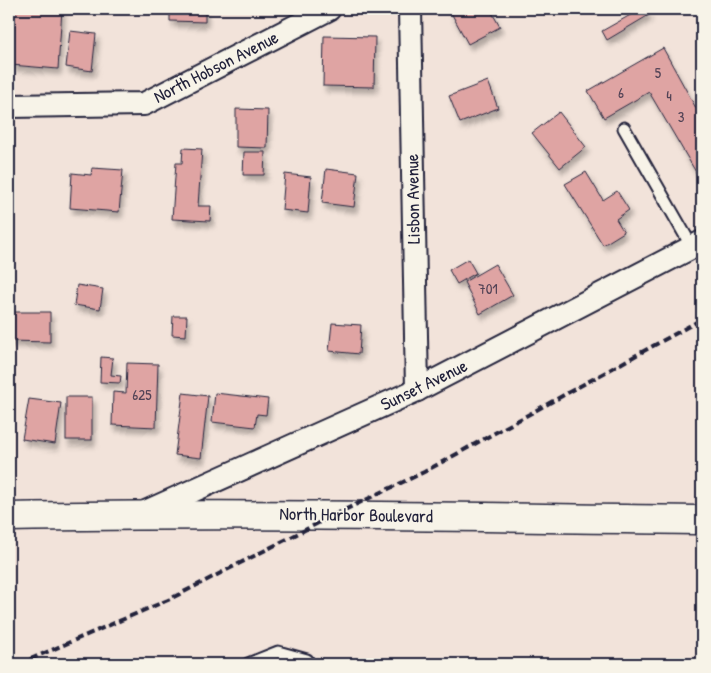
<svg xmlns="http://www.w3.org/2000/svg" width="711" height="673" font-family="'Patrick Hand',sans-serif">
<defs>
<filter id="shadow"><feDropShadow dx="3" dy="5.5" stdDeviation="2.5" flood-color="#0004"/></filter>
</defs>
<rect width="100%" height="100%" fill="#f2e3da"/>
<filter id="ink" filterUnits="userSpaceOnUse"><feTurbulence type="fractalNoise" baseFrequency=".02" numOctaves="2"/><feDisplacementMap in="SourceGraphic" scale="10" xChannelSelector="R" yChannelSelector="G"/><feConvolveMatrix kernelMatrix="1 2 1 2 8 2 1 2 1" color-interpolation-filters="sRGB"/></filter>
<g filter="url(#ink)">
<g fill="#dfa4a3" stroke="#22223b" filter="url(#shadow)">
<polygon points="15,9 62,9 58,69 11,65"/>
<polygon points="170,9 205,9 205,22 170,21"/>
<polygon points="449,9 490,9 500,27 468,44"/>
<polygon points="641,9 645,9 649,15 607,40 602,31"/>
<polygon points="70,31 96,34 92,71 66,67"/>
<polygon points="324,36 375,37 374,87 323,86"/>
<polygon points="663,48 702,119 702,177 700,179 649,92 604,118 588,91"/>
<polygon points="488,81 498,108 460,123 449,96"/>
<polygon points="236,109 268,110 267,148 236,147"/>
<polygon points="559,112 586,147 560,168 532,133"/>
<polygon points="183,148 202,149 198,206 211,206 210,221 172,219 176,163 182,163"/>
<polygon points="244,152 265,152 264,175 243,175"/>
<polygon points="92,168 123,170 119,212 70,208 72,173 91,175"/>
<polygon points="326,169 358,173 354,207 322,203"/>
<polygon points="586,172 603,200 617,191 629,210 616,219 624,232 603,245 565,184"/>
<polygon points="285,174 311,177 308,213 282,210"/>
<polygon points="468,259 476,273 457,284 449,270"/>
<polygon points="495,264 513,295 480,314 464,282"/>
<polygon points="77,285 103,289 100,309 74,305"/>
<polygon points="11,312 50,312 50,342 10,341"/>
<polygon points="173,316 187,316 186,336 172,335"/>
<polygon points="332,323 361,325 359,354 329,351"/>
<polygon points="101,357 113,358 111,375 121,376 120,383 100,382"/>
<polygon points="127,363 158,364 156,427 112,425 113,392 126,393"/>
<polygon points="183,393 208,396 201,458 175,455"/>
<polygon points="215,393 268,399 266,415 257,414 255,427 212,422"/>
<rect x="66" y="397" width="26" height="43"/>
<polygon points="29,399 61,403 55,444 22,439"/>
</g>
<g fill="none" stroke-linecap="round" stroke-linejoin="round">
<g stroke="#22223b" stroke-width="15">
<g id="service">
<polyline points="624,128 692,247"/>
<polyline points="248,664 278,652 307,660 308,664"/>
</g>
</g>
<g stroke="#22223b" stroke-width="26">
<g id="minor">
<polyline points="410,9 417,390"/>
<polyline points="9,106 144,104 329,9"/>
<polyline points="141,514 417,390 702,242"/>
</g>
</g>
<g stroke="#22223b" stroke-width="31">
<path id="secondary" d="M9,517c231,-4 462,0 693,3"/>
</g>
<use href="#service" stroke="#f7f3e8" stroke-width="11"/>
<use href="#minor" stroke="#f7f3e8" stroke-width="22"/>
<use href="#secondary" stroke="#f7f3e8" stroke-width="28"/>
<polyline stroke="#22223b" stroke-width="4" stroke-dasharray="8 4" stroke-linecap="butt" points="19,664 168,600 334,515 424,472 702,319"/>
</g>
</g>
<g text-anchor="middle" stroke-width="4" stroke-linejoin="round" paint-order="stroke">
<g font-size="15" fill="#514255">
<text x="658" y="78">5</text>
<text x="621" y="98">6</text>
<text x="669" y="101">4</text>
<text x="681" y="122">3</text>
<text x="488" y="294">701</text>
<text x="142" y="400">625</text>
</g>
<g font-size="18" fill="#22223b" stroke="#f7f3e8">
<text transform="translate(216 67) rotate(-27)" y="6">North Hobson Avenue</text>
<text transform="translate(413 199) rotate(-91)" y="6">Lisbon Avenue</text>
<text transform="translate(424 385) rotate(-26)" y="6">Sunset Avenue</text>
<text transform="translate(356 515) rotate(1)" y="6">North Harbor Boulevard</text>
</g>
</g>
<rect width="711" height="673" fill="none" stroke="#f7f3e8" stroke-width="30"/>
<rect x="15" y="15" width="681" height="643" fill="none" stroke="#22223b" stroke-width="2" filter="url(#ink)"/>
</svg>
